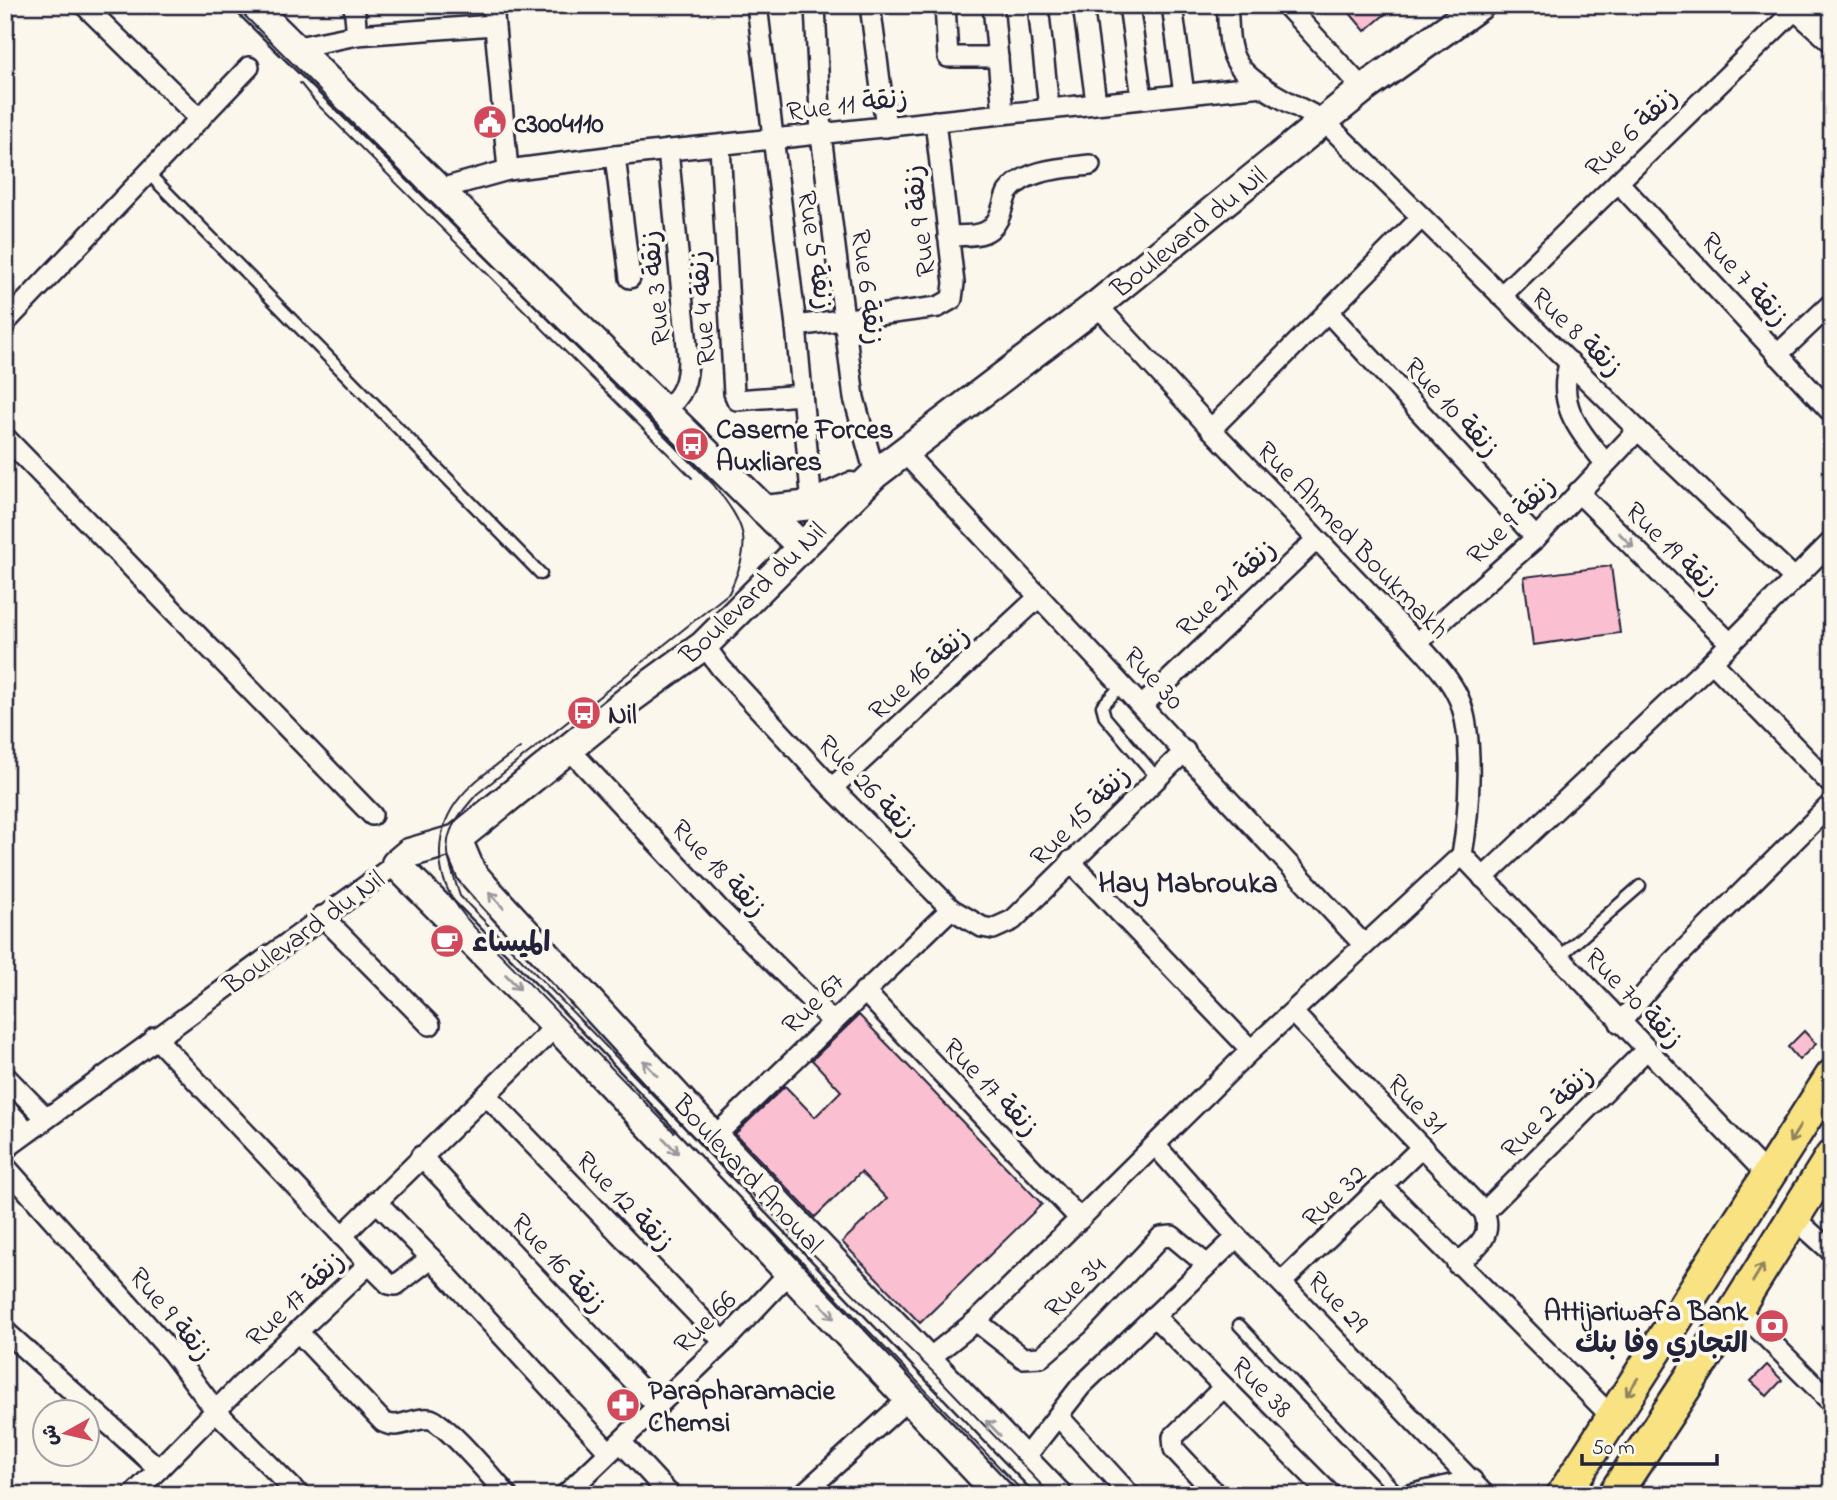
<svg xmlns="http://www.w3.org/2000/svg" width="1837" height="1500" font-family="'Indie Flower','Playpen Sans Arabic',sans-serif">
<rect width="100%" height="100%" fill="#fbf7ec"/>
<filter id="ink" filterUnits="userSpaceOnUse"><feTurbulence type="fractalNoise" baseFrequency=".0143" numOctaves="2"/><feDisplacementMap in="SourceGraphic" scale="14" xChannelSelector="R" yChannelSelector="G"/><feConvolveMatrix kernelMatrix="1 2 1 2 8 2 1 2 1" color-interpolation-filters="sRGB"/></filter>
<g filter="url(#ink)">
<g fill="#fabfd0" stroke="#22223b" stroke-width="2">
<polygon points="1343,5 1396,5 1365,31"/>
<polygon points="1611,566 1620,633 1533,645 1524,577"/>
<polygon points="859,1015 1042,1204 920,1323 842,1242 887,1199 861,1172 815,1217 735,1134 785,1086 815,1117 841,1091 812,1060"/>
<polygon points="1804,1031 1816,1044 1799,1060 1788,1047"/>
<polygon points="1767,1365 1782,1380 1767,1396 1751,1381"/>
</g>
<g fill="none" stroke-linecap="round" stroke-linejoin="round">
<g stroke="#22223b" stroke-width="15">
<g id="lane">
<polyline points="148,173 541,574"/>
<polyline points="1123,684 1102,706 1105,717 1157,778"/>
<polyline points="1559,957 1640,886"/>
<polyline points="1239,1325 1400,1495"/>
</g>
</g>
<g stroke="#22223b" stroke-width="24">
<g id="street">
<polyline points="84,5 200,119"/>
<polyline points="354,5 357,35"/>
<polyline points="493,5 508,170"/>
<polyline points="757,5 796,326 938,307 952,299 954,283 935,121"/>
<polyline points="815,5 821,135 854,398 875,474"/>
<polyline points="870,5 886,127"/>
<polyline points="945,5 948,57 998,57"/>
<polyline points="993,5 1003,113"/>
<polyline points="1038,5 1049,108"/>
<polyline points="1083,5 1096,102"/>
<polyline points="1129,5 1142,98"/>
<polyline points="1172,5 1184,94"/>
<path d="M1227,5c2,18 0,38 8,54 12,26 65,48 89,62l314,309 157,149"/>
<polyline points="1286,5 1363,89"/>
<polyline points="293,48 357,35 494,25"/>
<polyline points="720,146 734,393 737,400 802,395"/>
<polyline points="615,156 630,278"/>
<polyline points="1618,182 1832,413"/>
<polyline points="440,189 508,170 615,156 1262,86"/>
<path d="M948,236c25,-1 44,3 53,-24 2,-6 4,-15 7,-20 17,-23 57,-24 82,-27"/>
<polyline points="1501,296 1798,7"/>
<path d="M1097,305l114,124 206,214c15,17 33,35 42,56 16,37 10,116 3,156"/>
<polyline points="1328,312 1536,538"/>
<polyline points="5,323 249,67"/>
<polyline points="796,326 812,505"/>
<polyline points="1777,355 1832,303"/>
<path d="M1570,362c-15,43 10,69 35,101"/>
<path d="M663,411c21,-15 25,-30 25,-55l-20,-206"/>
<polyline points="1211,429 1421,218"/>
<polyline points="5,437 372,815"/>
<polyline points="903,451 1363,944"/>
<polyline points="1578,492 1730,643"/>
<polyline points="1417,643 1536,538 1638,430"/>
<polyline points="704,645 721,668 832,788 951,909 982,927 993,929 1013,920 1185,751"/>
<polyline points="1712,662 1832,785"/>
<polyline points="1143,705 1316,540"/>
<polyline points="570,750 720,910 832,1021"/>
<polyline points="832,788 1040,596"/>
<polyline points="1462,855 1768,1176"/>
<polyline points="1070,861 1251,1050"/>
<polyline points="1483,878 1712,662 1832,541"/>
<polyline points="322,916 430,1025"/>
<polyline points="864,991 1080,1219"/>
<path d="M1293,1013l191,199c10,26 -9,36 -27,52"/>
<polyline points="1620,1023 1672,962 1832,803"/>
<polyline points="155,1037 369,1264"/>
<polyline points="5,1076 45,1117"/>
<polyline points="487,1096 724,1342"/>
<polyline points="5,1108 28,1132"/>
<polyline points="714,1137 951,909"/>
<polyline points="1155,1145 1237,1237 1485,1495"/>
<polyline points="5,1149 396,864"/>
<polyline points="421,1156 658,1407"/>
<polyline points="5,1166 172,1353 216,1411 299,1495"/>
<polyline points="1382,1186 1612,1417"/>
<polyline points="376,1201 431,1258"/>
<polyline points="1484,1212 1646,1050"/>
<polyline points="1792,1216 1832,1252"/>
<polyline points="342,1236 556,1026"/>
<polyline points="1282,1282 1422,1147"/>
<polyline points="1737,1308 1832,1403"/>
<polyline points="1154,1316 1331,1495"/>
<polyline points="976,1321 1023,1358 1041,1357 1078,1325 1161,1237 1172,1236 1207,1265"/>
<polyline points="5,1331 159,1469"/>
<path d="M299,1333l84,89c18,9 30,-6 47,-3 14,2 65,62 77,76"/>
<polyline points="927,1360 976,1321 1251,1050 1462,855"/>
<polyline points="1059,1417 1130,1495"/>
<polyline points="621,1442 670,1495"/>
<polyline points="1024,1459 1081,1386 1237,1237"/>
<polyline points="133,1495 240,1386 369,1264 389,1284 396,1285 431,1258 609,1452"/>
<polyline points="565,1495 724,1342 790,1272"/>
<polyline points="802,1495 909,1398"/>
<polyline points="1217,1495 1174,1449 1173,1437 1224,1387"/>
<polyline points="1409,1495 1472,1480"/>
</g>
</g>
<g stroke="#22223b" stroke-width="33">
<g id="secondary">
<polyline points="251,5 801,546"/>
<polyline points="1796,5 1832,37"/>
<polyline points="764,510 812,505 851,487"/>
<polyline points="457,839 471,872 485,888 714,1137 1057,1495"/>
<polyline points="1000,1495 556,1026 396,864 409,853 457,839 630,699 704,645 875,474 1097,305 1363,89 1480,5"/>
</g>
</g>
<g stroke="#22223b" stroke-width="37">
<g id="primary">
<polyline points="1563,1495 1832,1076"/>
<polyline points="1614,1495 1737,1308 1832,1156"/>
</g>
</g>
<use href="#lane" stroke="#fbf7ec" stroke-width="10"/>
<use href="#street" stroke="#fbf7ec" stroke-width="19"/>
<use href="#secondary" stroke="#fbf7ec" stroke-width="28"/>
<use href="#primary" stroke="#f8e281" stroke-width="32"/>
<g stroke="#22223b" stroke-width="2">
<path d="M234,5l479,479c34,44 40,56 16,109l-252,201c-38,43 -34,50 -17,102l226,233 250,246 115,120"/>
<polyline points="300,83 317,104 692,478"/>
<path d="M520,748c-38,28 -79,51 -80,103 -1,32 14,54 35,77l199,204"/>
<polyline points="749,1206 1026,1495"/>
</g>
</g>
<defs><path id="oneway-shaft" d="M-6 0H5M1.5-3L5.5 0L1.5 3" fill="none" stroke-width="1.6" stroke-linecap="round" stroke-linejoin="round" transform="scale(1.75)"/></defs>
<g stroke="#99979c">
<use href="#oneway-shaft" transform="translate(1626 540) rotate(45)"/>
<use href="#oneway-shaft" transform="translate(496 900) rotate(-133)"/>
<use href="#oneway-shaft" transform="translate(513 982) rotate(45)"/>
<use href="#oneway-shaft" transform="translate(650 1068) rotate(-133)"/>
<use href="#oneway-shaft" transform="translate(671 1146) rotate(46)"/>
<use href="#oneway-shaft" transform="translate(827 1311) rotate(47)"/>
<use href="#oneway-shaft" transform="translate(993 1428) rotate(-134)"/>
</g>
<g stroke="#8d825e">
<use href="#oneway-shaft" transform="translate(1795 1134) rotate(122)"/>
<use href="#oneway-shaft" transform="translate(1758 1273) rotate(-59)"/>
<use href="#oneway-shaft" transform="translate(1632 1387) rotate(123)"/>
</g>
</g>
<defs>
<g id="civic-disc" transform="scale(1.75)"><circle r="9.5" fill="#d1495b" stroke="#fbf7ec"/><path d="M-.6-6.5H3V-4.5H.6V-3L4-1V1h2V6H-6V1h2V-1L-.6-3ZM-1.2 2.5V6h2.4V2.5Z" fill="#fff"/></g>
<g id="bus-disc" transform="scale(1.75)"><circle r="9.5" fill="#d1495b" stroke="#fbf7ec"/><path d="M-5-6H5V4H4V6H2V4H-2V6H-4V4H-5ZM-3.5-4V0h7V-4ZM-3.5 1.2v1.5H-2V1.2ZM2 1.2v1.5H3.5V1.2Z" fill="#fff"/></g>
<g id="cafe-disc" transform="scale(1.75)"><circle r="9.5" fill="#d1495b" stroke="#fbf7ec"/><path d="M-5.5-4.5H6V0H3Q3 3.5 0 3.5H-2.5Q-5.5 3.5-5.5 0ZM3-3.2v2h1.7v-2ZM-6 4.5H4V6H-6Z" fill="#fff"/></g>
<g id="bank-disc" transform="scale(1.75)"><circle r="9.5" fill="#d1495b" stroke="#fbf7ec"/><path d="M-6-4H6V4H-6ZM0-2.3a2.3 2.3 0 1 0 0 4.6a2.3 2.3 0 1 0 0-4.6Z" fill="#fff"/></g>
<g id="pharmacy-disc" transform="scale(1.75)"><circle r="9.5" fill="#d1495b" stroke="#fbf7ec"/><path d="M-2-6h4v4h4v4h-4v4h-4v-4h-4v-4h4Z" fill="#fff"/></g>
</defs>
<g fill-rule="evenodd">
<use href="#civic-disc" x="490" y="122"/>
<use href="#bus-disc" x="692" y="444"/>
<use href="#bus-disc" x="584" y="713"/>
<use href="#cafe-disc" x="447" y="941"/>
<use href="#bank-disc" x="1772" y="1326"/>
<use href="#pharmacy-disc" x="623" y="1405"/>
</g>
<g text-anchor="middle" stroke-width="7" stroke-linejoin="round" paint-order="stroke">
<g font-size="28" fill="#22223b" stroke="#fbf7ec">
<text transform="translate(847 103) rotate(-7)" y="10">Rue 11 زنقة</text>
<text transform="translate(1630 131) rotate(-44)" y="10">Rue 6 زنقة</text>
<text transform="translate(918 221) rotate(-97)" y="10">Rue 9 زنقة</text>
<text transform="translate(1188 231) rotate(-39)" y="10">Boulevard du Nil</text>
<text transform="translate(817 250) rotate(81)" y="10">Rue 5 زنقة</text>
<text transform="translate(1746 278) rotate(48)" y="10">Rue 7 زنقة</text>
<text transform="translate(869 287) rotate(83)" y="10">Rue 6 زنقة</text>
<text transform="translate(654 288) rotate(-96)" y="10">Rue 3 زنقة</text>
<text transform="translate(701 308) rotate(-94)" y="10">Rue 4 زنقة</text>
<text transform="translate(1578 331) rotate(44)" y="10">Rue 8 زنقة</text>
<text transform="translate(1453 406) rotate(47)" y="10">Rue 10 زنقة</text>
<text transform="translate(1510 519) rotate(-45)" y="10">Rue 9 زنقة</text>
<text transform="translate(1354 539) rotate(46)" y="10">Rue Ahmed Boukmakh</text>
<text transform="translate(1674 548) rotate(45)" y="10">Rue 19 زنقة</text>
<text transform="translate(1225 587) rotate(-44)" y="10">Rue 21 زنقة</text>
<text transform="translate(752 592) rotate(-44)" y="10">Boulevard du Nil</text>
<text transform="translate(918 672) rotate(-42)" y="10">Rue 16 زنقة</text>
<text transform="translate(1155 677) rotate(47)" y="10">Rue 30</text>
<text transform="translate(869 785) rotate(46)" y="10">Rue 26 زنقة</text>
<text transform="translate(1079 815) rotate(-45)" y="10">Rue 15 زنقة</text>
<text transform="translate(720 867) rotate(46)" y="10">Rue 18 زنقة</text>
<text transform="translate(303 931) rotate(-36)" y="10">Boulevard du Nil</text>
<text transform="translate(1635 997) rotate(46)" y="10">Rue 70 زنقة</text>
<text transform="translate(812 1002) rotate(-44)" y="10">Rue 67</text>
<text transform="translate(992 1086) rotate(46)" y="10">Rue 17 زنقة</text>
<text transform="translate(1418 1103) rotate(46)" y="10">Rue 31</text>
<text transform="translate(1546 1111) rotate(-45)" y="10">Rue 2 زنقة</text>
<text transform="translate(749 1173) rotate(47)" y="10">Boulevard Anoual</text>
<text transform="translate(1333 1195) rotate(-44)" y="10">Rue 32</text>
<text transform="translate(626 1200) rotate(46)" y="10">Rue 12 زنقة</text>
<text transform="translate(560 1262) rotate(47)" y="10">Rue 16 زنقة</text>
<text transform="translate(1074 1286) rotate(-45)" y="10">Rue 34</text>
<text transform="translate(294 1298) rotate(-44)" y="10">Rue 17 زنقة</text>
<text transform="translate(1339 1301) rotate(46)" y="10">Rue 29</text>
<text transform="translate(172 1313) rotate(50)" y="10">Rue 9 زنقة</text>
<text transform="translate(704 1321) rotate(-45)" y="10">Rue 66</text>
<text transform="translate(1263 1386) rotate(45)" y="10">Rue 38</text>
</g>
<g font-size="28" font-weight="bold" fill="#22223b" stroke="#fbf7ec" text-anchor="start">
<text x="514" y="132">c3004110</text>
<text x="716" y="438">Caserne Forces<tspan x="716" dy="32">Auxliares</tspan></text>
<text x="608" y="723">Nil</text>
<text x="472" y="951">الميساء</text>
<text x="1748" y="1320" text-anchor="end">Attijariwafa Bank<tspan x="1748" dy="32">التجاري وفا بنك</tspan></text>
<text x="648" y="1399">Parapharamacie<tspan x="648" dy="32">Chemsi</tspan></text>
</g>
<g font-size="30" font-weight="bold" fill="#22223b" stroke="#fbf7ec">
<text x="1188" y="892">Hay Mabrouka</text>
</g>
</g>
<rect width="1837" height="1500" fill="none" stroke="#fbf7ec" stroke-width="28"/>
<rect x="14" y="14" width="1809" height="1472" fill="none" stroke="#22223b" stroke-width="2.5" filter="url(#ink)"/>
<g transform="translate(66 1433) rotate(262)"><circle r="33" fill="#fbf7ec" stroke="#a4a2a5" stroke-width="2"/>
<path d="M0-5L12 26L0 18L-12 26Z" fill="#d1495b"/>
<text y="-10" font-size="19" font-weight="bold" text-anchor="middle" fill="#22223b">ش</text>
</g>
<path d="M1582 1454v10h135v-10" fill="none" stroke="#22223b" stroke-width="3.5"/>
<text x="1592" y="1454" font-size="21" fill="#22223b" stroke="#fbf7ec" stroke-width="5" paint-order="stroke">50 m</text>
</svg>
